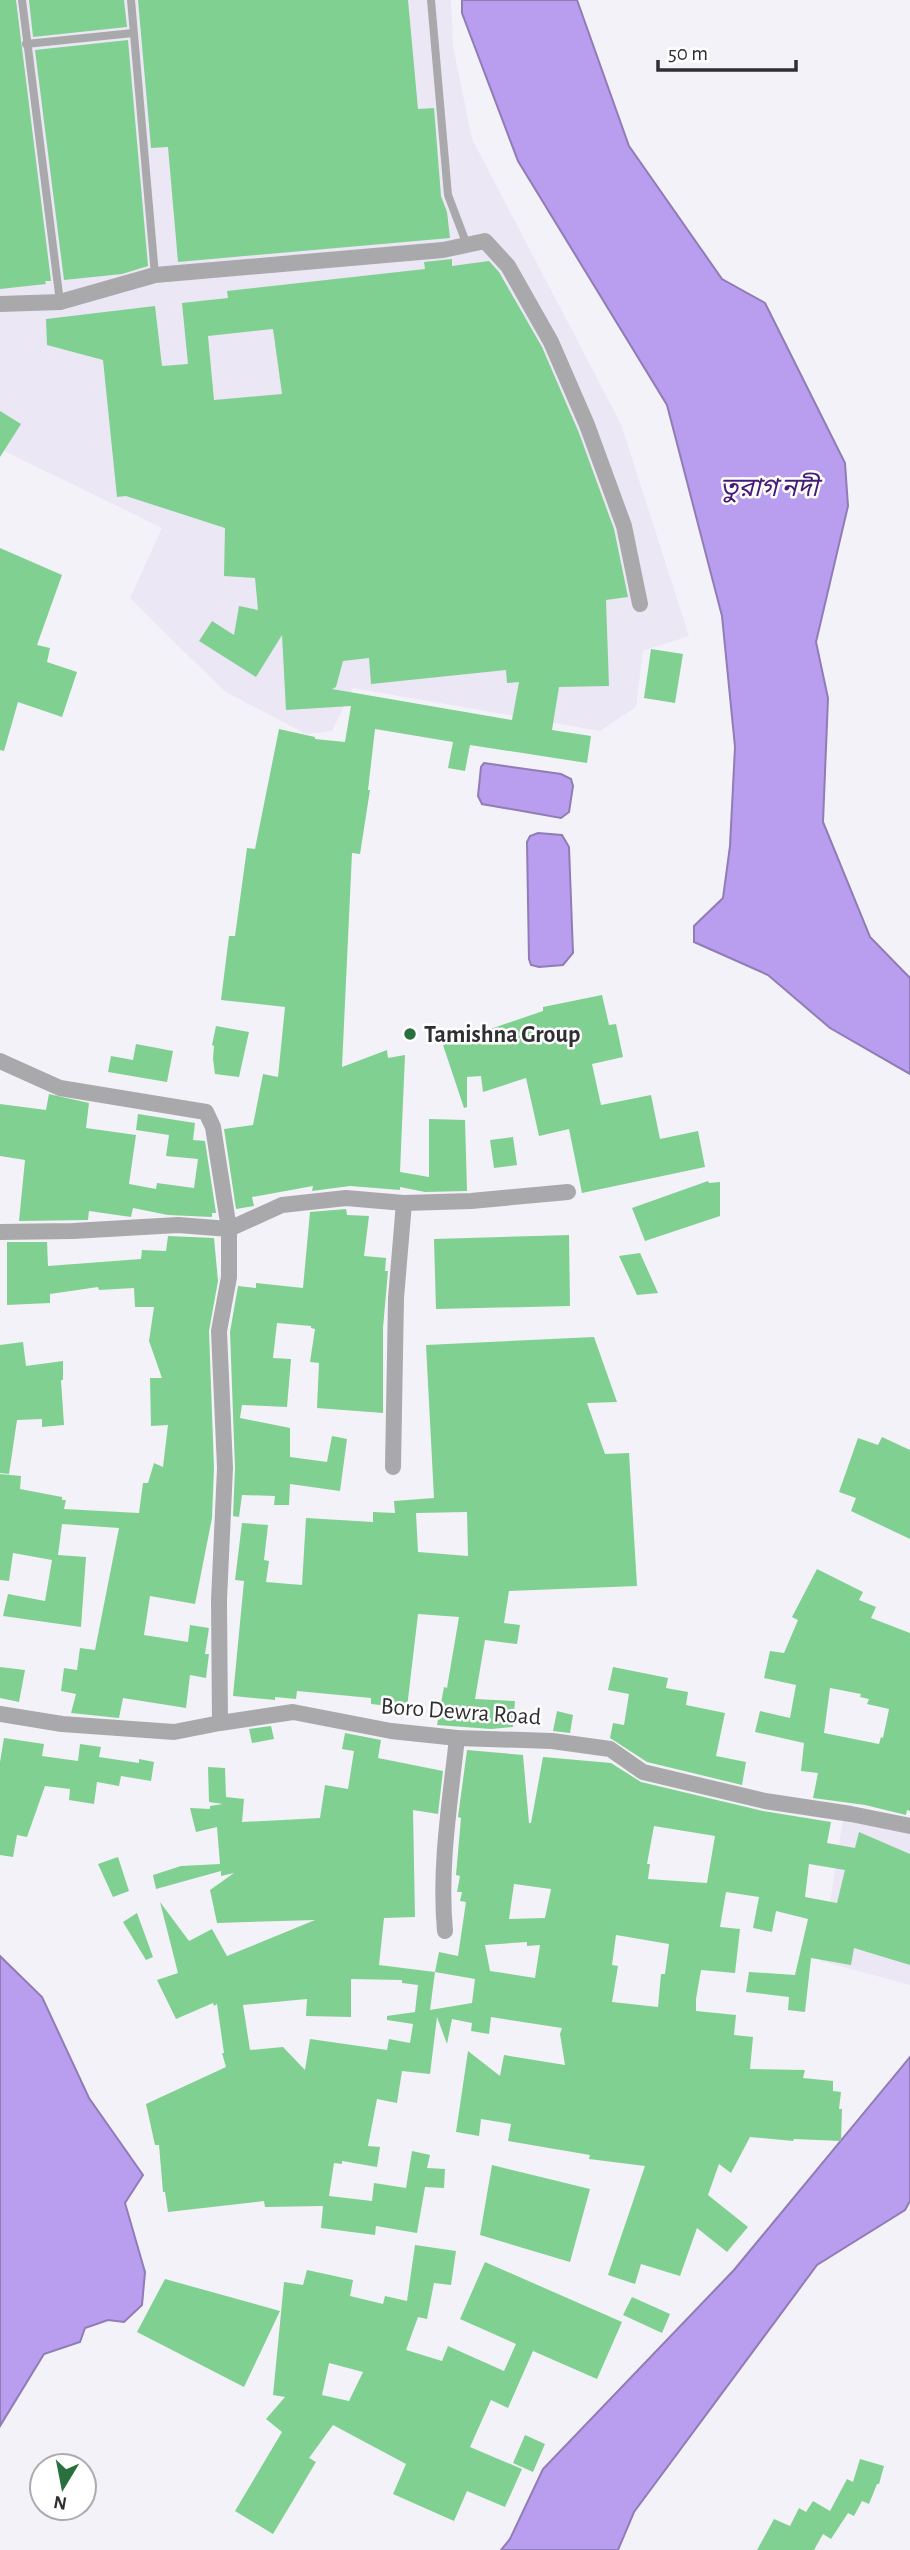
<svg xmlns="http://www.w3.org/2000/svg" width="910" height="2550" font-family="'Alegreya Sans','Noto Sans Bengali',sans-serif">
<rect width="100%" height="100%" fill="#f4f2f9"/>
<g fill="#ebe7f5">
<polygon points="0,0 451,0 453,46 472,139 621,424 689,636 643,651 636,707 600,731 353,688 332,731 306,734 224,691 130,598 162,528 0,449"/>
<polygon points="844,1813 910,1831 910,1985 821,1961"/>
</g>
<g fill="#b99def" stroke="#907cb6" stroke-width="2">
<polygon points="462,0 577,0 629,146 722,279 765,303 845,463 848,506 816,642 828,698 823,822 870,937 910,978 910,1074 830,1028 768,975 694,942 694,926 723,898 730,846 735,747 722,616 667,405 518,161 462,13"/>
<polygon points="484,763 561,774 571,779 573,786 569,812 561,818 482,804 478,796 481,767"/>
<polygon points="538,833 562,835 569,847 573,953 563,965 539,967 531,965 529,959 527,842 530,836"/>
<polygon points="0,1956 42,1997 89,2098 143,2175 125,2203 145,2272 142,2305 124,2322 108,2320 85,2328 80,2342 44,2354 0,2426"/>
<polygon points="910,2057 910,2201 905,2210 817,2265 634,2512 618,2550 501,2550 510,2539 543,2469 734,2270"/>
</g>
<g fill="#80d091" fill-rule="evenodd">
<polygon points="0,0 16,0 51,281 45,281 46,284 0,289"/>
<polygon points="29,0 124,0 127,27 33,37"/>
<polygon points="138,0 408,0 418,109 434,108 441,196 447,212 450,238 178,262 168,147 151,148"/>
<polygon points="128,40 148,266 122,274 64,280 35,50"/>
<path d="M452,259v7l37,-5 10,11 43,75 37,86 35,96 14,68 -22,3 3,86 -50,1 -7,43 39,6 -4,27 -117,-18 -5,26 -17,-3 5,-26 -78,-13 -7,61h2l-10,64 -8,-1 -10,214 45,-17 1,8 17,-3 -5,117 29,5v-58l36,1 2,71 -42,1 -25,-5v3l-50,-4 -38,5 1,-5 -61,11 2,9 -18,3 -12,-80 29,-4 10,-51 15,3 7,-70 -64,-7 8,-64h6l12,-88 8,1 24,-120 36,8v2l30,3 6,-36 -65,4 -4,-75 -26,42 -57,-36 13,-20 22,14 5,-29 19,4 -3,-32 -31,-2 1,-48 -99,-32 -9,1 -14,-137 -56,-15 -1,-26 109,-13 7,60 26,-2 -6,-61 46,-5 -1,-7 198,-22 -1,-7zM273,329l9,65 -68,6 -6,-64zM369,658l2,26 135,-14 1,13 12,-1 -7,38 -180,-31 4,-2 7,-26z"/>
<polygon points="0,411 21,424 0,457"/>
<polygon points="0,548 62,575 37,645 50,648 47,662 77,672 62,717 18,702 4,751 0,750"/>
<polygon points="651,649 683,654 675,703 644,698"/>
<polygon points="602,995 609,1025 616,1024 623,1057 592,1064 601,1105 651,1095 660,1139 698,1131 705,1167 582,1193 569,1129 539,1136 526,1078 483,1092 481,1076 467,1077 467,1107 464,1108 443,1045 543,1011 543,1007"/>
<polygon points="216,1026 249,1032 239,1077 215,1074 213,1059 214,1046 212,1045"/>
<polygon points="136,1044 173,1051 167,1082 108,1072 111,1056 133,1060"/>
<polygon points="49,1094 89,1103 86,1128 136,1135 129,1184 156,1189 157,1183 194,1188 198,1159 166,1156 169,1135 136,1130 138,1114 195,1123 193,1140 205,1141 216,1213 212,1213 212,1217 168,1215 133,1208 131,1217 89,1211 88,1220 19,1221 25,1160 0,1156 0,1104 46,1110"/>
<polygon points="513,1137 517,1165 494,1168 490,1140"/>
<polygon points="708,1181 709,1183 720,1182 720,1216 645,1241 632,1208"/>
<polygon points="346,1209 347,1215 369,1216 364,1256 386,1258 385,1271 388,1271 383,1328 383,1413 317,1408 319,1363 310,1362 315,1329 311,1328 311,1326 277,1323 273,1358 291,1359 287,1407 242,1405 240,1418 290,1428 290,1457 327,1462 332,1436 347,1439 340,1491 290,1484 289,1505 274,1505 275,1496 242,1495 239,1517 233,1516 235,1468 230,1332 238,1286 256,1288 256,1283 303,1288 310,1212"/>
<polygon points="569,1235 570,1306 436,1309 434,1239"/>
<polygon points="168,1236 214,1238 218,1281 209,1331 214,1468 212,1518 195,1604 150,1596 144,1635 188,1642 190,1625 209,1628 205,1654 209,1654 206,1678 190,1675 186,1708 123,1698 119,1718 71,1713 76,1694 61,1691 64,1668 77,1670 80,1648 95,1650 119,1528 62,1524 58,1555 86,1557 81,1627 3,1616 8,1594 45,1601 52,1560 13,1553 9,1581 0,1580 0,1474 21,1476 20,1489 62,1497 62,1500 66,1500 64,1509 139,1513 143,1483 148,1483 154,1463 163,1467 168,1425 151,1426 150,1378 162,1378 149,1341 154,1307 135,1307 134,1288 99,1290 98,1287 50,1294 50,1303 7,1305 7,1242 47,1242 48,1266 141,1259 142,1250 166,1251"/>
<polygon points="640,1253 658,1293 637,1295 619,1256"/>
<path d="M594,1337l23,65 -30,1 18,51 24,-1 8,133 -128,5 -5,32 16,2 -3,19 -32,-4 -10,59 40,2 -2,26 -22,2 -54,-4 7,-38 3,1 12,-71 -41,-3 -11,94 -36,-4v-6l-74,-7 -1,8 -21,-2v3l-42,-4 11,-115 -9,-1 7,-57 26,2 -4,35 5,1 -3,21 36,3 4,-67 67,4v-10l22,1 -1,-12 40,-3 -8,-153zM467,1512l1,44 -50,-4 -2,-39z"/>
<polygon points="23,1342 26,1366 63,1361 63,1380 61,1380 64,1425 42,1427 42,1419 17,1420 9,1474 0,1473 0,1345"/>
<polygon points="882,1437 910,1450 910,1539 851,1511 856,1498 839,1492 858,1438 878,1445"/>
<path d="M817,1569l46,23 -4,8 17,7 -5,11 39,15v178l-3,-1 -1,5 -41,-10 -52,-7 5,-25 -17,-2 3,-28 -49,-11 5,-21 30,7 6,-33 -32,-7 6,-27 14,2 14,-33 -6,-3zM830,1688l31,6 -1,3 9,2 -2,5 22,5 -6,29 -2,-1 -2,7 -55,-11z"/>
<polygon points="0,1667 25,1670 19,1702 0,1698"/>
<polygon points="613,1667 668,1678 666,1688 688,1692 686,1705 725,1713 716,1756 746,1762 742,1785 647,1762 610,1738 613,1723 624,1725 629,1694 608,1690"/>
<polygon points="557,1711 573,1715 570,1733 553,1731"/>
<polygon points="271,1726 274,1739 252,1743 249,1729"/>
<path d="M345,1733l36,7 -3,18 65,13 -5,43 -25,-4 2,107 -31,1 -5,47 56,7 -5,38 42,-7 3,-24 -40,-7 4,-20 19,4 8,-54 -6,-1 2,-9h-5l3,-16 -4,-1 5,-57 -3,-1 9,-67 56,5 6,68h2l12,-66 68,6 30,19 122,29 68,11 -4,21 28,5 4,-16 51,22v111l-56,-17 -3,17 -40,-7 -6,54 -17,-2 1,-13 -43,-5 3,-20 46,3 13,-56 -32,-8 -4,21 -19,-4 6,-31 -33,-5 -6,35 20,2 -5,44 -34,-3 -5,29v12l40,4 -2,20 19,2 -3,32 55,1 -2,8 30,3v10l8,1 -2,17h3l-1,32 -47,-2 -1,2 -43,-4 -19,36 -12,-9 -11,31 40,32 -21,25 -30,-24 -17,48 -39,-12 -6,20 -27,-9 37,-109 -56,-7 1,-4 -82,-14 3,-17 -30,-5 -2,17 -23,-4 12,-81 32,25 4,-21 61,10 -5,-31 2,-6 -71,-11 -2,17 -18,-3 1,-8 -20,-4 -5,25 -10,-27 -7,57 -28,-3 -5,32 -20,-4 -9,47 12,1 -3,20 -35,-6v3l-8,-1 -5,33 43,5 2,-18 32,5 6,-37 18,4 -3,13 18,1 -1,19 -19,-1 -8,46 -41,-7 -1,9 -54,-7 2,-22 -58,1 -1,-6 -96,11 -3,-20h-2l-4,-47h-4l-9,-41 80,-37 -4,-14h2l-7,-49 -3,2 -1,-3 -37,16 -19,-39 21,-7 -18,-71 29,39 23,-12 15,27 88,-36 -98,3 -7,-33 24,-17 -13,3v-5l-65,18 -3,-14 28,-9 39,-2 -3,-37 -21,5 -6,-24 20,1v-3l13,-2 -14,-2 -1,-35 17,1 1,29 18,2 -2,23 78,-4 5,-33 23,4 6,-38 -12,-2zM654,1826l61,10 -8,47 -59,-4 2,-15h-3zM809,1864l36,6 -8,33 -32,-6zM514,1884l37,5 -6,29 -36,1zM616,1935l53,9 -4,30h-4l-3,33 -46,-5 6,-36 -6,-1zM527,1942v4l13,-1 -5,33 -45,-7 -5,-26zM351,1979l51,1v3l16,2 -3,27 -28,4v4l26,4 -3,19 -21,-4 -2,11 -77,-11 -5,31 -22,-23 -33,3 -7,-45 64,-6 -1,17 45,1z"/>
<polygon points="4,1738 44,1744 42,1756 78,1761 80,1744 101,1747 99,1757 139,1763 139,1759 154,1762 151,1781 121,1776 119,1786 97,1782 94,1804 69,1800 70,1789 45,1786 27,1837 17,1835 13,1857 0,1855 0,1762"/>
<polygon points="118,1857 129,1891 113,1897 98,1864"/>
<polygon points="137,1913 153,1957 146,1960 123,1922"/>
<polygon points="492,2165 590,2189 570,2262 480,2235"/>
<path d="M415,2245l41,6 -5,34 -17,-2 -7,36 -9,-2 -12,33 36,11 6,-15 56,25 12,-27 -56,-25 25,-57 137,60 -25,57 -64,-28 -25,57 -17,-8 -21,47 52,22 -17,38 -38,-16 -13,30 -61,-27 13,-30 -73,-39 -24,33 7,4 -43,72 -38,-23 47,-79 -16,-13 19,-22 -12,-2 11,-113 19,3 4,-15 46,10 -3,16 33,8 2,-8 22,5zM329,2363l34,9 -14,29 -27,-6z"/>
<polygon points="165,2279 280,2311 244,2387 137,2332"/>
<polygon points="632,2297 670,2314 662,2333 623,2315"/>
<polygon points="525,2435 545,2444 533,2472 513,2463"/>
<polygon points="860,2459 884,2466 879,2484 877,2484 869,2504 862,2501 854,2516 848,2513 831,2539 823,2534 814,2550 757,2550 774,2519 790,2526 799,2508 806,2512 813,2501 830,2511 847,2479 853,2482"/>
</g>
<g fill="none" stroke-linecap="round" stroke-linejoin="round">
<g stroke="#a9a9ab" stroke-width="8">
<polyline points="22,0 60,302"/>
<polyline points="131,0 155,275"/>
<polyline points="431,0 448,195 467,245"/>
<polyline points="26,44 133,33"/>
</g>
<g stroke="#a9a9ab" stroke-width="16">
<polyline points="0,304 60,302 155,275 443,250 485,241 508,266 551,342 587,425 624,526 640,604"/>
<polyline points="0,1061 60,1088 206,1112 213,1127 229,1229 229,1277 219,1331 225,1468 219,1600 220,1723"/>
<polyline points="0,1232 73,1231 178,1225 229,1229 282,1205 346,1198 404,1203 471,1201 568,1192"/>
<polyline points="393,1467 396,1298 404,1203"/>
<polyline points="0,1714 62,1724 174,1732 220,1723 293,1712 391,1731 457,1738 552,1741 610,1749 643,1772 765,1801 851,1814 910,1826"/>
<path d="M445,1931c-6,-63 5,-129 12,-193"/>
</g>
</g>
<circle fill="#29703d" stroke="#fff" stroke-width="2.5" cx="410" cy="1034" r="7"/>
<g text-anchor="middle" stroke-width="5" stroke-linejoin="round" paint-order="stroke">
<g font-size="24" font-weight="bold" fill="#2f2e31" stroke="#fff" text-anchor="start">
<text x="424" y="1042">Tamishna Group</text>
</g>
<g font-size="24" fill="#2f2e31" stroke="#fff">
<text transform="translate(461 1711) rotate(4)" y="8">Boro Dewra Road</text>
</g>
<g font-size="26" font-style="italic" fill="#461a79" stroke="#fff">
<text x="769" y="496">তুরাগ নদী</text>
</g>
</g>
<g transform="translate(63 2487) rotate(190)"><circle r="33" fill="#ffffff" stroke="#acabad" stroke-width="2"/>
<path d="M0-5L12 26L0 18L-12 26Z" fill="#29703d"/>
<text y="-10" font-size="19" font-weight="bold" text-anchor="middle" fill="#2f2e31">N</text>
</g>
<path d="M658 60v10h138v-10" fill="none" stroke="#2f2e31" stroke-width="3.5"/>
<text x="668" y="60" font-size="21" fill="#2f2e31" stroke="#ffffff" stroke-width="5" paint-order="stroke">50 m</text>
</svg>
